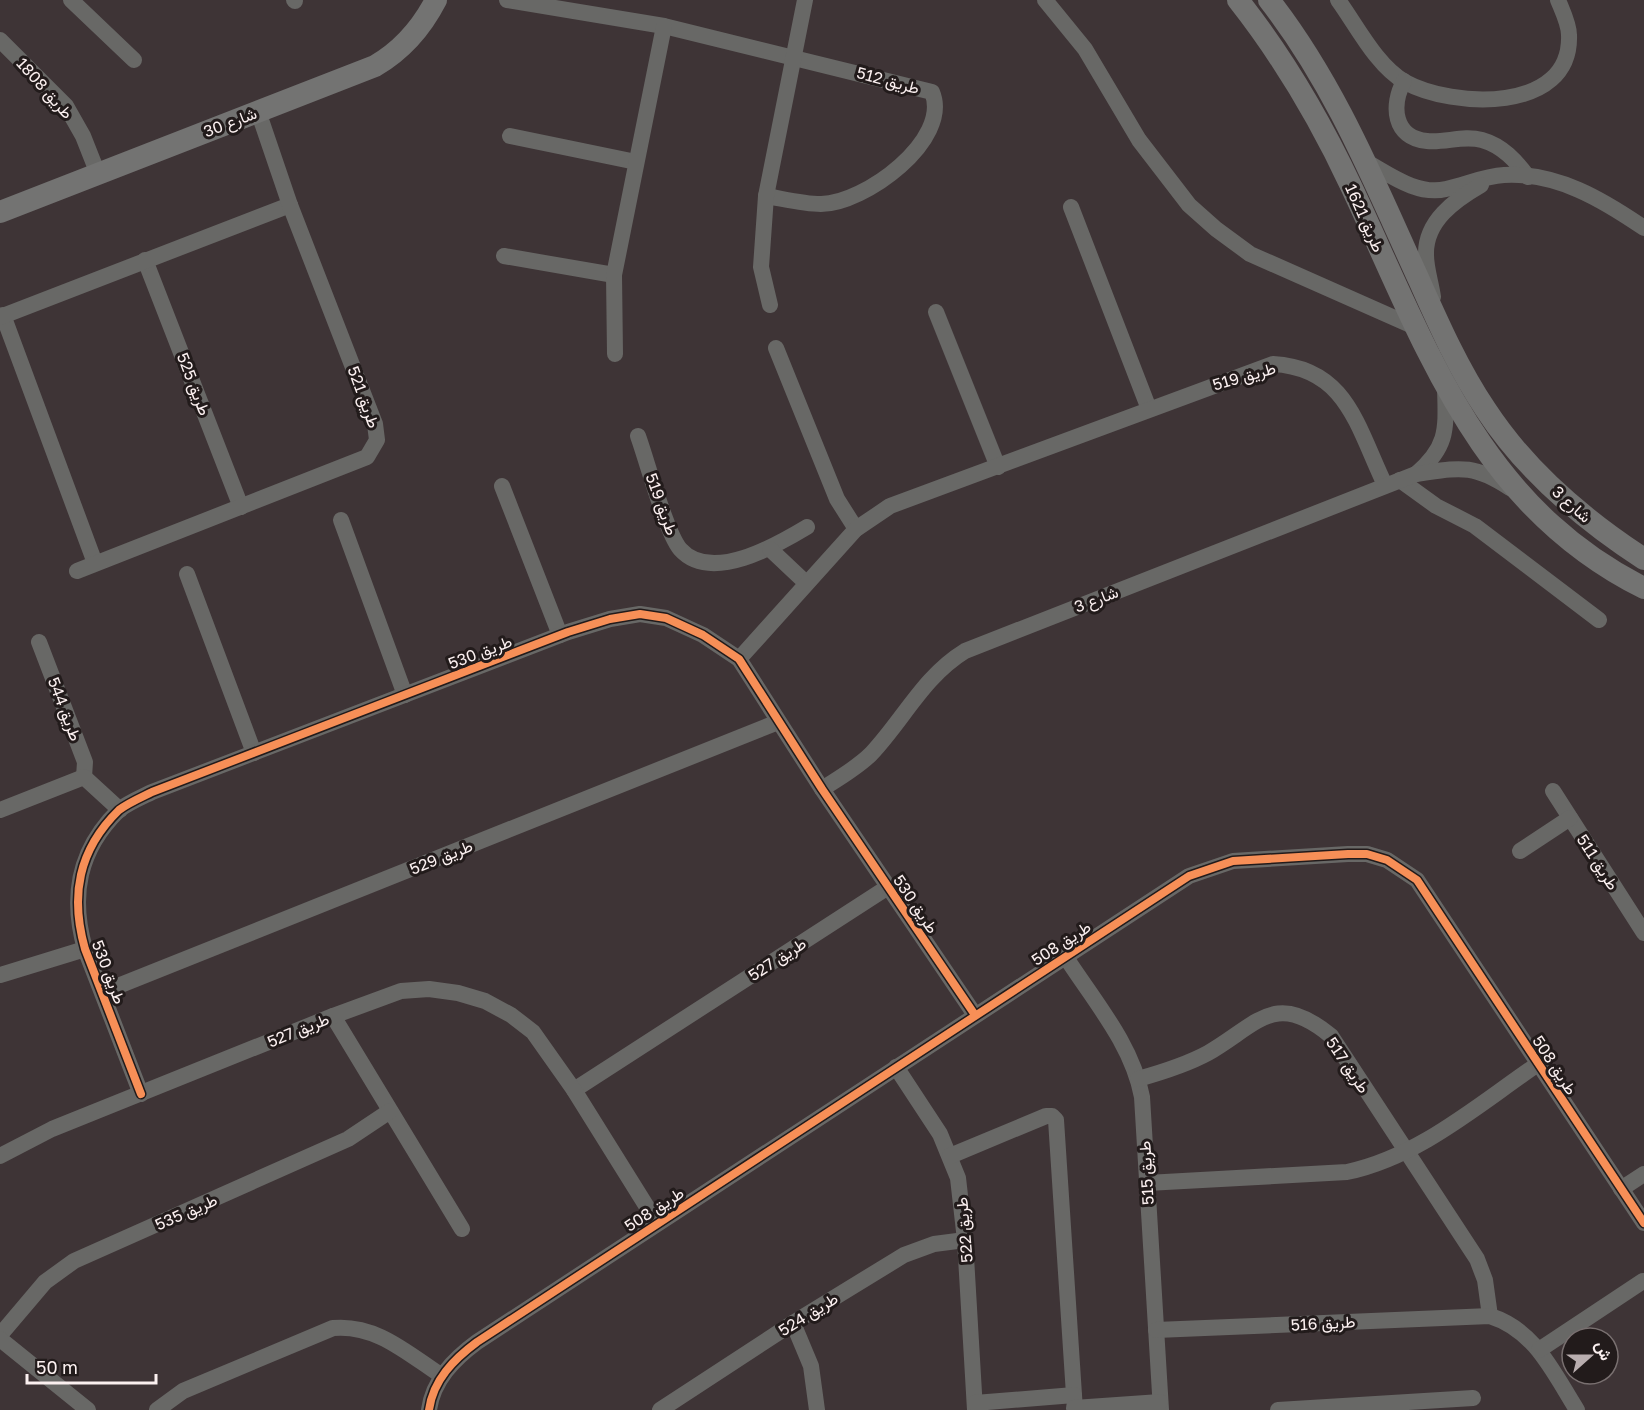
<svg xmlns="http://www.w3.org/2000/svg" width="1644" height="1410" font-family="'Golos Text',Vazirmatn,sans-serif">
<rect width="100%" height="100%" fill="#3e3436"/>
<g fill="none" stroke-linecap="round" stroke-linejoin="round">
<g stroke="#686866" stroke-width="16">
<polyline points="71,0 134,60"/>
<polyline points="294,0 295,1"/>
<path d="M507,0l157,26 268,66c20,48 -68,112 -111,112 -18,0 -37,-5 -55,-8"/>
<polyline points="1045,0 1085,49 1139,140 1189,205 1216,229 1250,254 1415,327"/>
<path d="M1338,0c19,26 38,65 67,82 47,26 167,32 164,-47 0,-11 -7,-25 -11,-35"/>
<polyline points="0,40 66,106 83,136 98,174"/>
<path d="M1404,81c-13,24 -11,57 23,60 18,2 36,-6 55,-1 21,6 34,21 46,37"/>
<polyline points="510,136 636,162"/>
<path d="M1365,161c24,13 52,35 81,28 19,-4 38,-13 58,-14 53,-3 99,25 140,53"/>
<polyline points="1071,207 1149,409"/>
<polyline points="504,256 614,275"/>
<polyline points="145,260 241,507"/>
<path d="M1433,297c-2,-14 -7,-29 -7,-42 -1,-34 29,-55 55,-70"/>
<polyline points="770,305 761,267 766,196 805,0"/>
<polyline points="936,312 998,467"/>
<polyline points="3,315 95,563"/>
<polyline points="0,317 290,205"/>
<polyline points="776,348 837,499 856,529"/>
<polyline points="615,354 614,275 664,26"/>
<path d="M638,436c9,25 28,96 42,113 31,35 97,-4 127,-22"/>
<path d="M1416,474c33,-28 30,-46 29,-87"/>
<polyline points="1400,480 1436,506 1475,526 1599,620"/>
<polyline points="502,486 560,635"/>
<polyline points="341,520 405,695"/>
<polyline points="770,549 805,582"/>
<polyline points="77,571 367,457 377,440 375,424 290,205 258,111"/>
<polyline points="187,574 254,753"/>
<polyline points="39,642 85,762 84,777"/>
<path d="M739,659l117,-130 34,-23 383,-142c74,4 84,63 112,121"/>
<path d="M822,789c17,-11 35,-21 49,-35 33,-35 52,-77 94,-103l451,-177c43,-6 56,-11 94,14"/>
<polyline points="1553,791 1644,933"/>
<polyline points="0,810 84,777 120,810"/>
<polyline points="1520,851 1570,818"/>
<path d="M1065,956c29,45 67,88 77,141l19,313"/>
<polyline points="0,975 85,949"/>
<polyline points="103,992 778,722"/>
<polyline points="333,1016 462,1229"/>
<polyline points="896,1067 940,1134 958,1178 965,1240 975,1410"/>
<path d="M1138,1079c25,-7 48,-14 70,-26 49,-28 67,-64 123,-17l146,223 8,21 5,36"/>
<polyline points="574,1090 888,887"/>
<path d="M141,1094l-56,-145c-15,-53 -7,-99 34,-139 9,-7 23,-13 33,-18l416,-160 42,-13 30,-5 26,4 37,17 36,24 83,130 153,226"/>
<polyline points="0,1156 52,1129 333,1016 401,991 429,989 458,993 485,1001 511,1015 533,1032 574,1090 657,1223"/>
<polyline points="950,1156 1046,1116 1052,1116 1056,1120 1075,1410"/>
<path d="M1147,1183l200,-11c72,-15 132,-68 191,-108"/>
<polyline points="1621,1189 1644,1174"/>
<polyline points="793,1323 811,1366 817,1410"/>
<path d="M1156,1330l334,-14c45,14 63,56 87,94"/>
<polyline points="0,1335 45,1282 74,1261 348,1139 390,1111"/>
<polyline points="0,1339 88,1410"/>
<polyline points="1539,1350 1643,1281"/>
<polyline points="975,1403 1074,1395"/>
<polyline points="1074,1408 1160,1402"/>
<path d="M157,1410l26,-19 150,-63c43,-4 74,25 109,48"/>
<path d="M429,1410c4,-30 25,-51 48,-68l712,-466 44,-15 115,-7h19l20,6 30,20 227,343"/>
<polyline points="660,1410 793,1323 904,1255 934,1244 965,1240"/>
<polyline points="1278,1410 1473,1398"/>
</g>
<g stroke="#737372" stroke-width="22">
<path d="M1238,0c45,57 82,120 113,186 74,157 126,319 293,402"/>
<path d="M1269,0c66,84 106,184 150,280 20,45 40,90 67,130 40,61 98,110 158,149"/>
<path d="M0,212l375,-146c26,-15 47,-39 61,-66"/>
</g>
<g stroke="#221b1b" stroke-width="11">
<g id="cycleway">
<path d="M141,1094l-56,-145c-15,-53 -7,-99 34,-139 9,-7 23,-13 33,-18l416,-160 42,-13 30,-5 26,4 37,17 36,24 83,130 153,226"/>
<path d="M429,1410c4,-30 25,-51 48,-68l712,-466 44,-15 115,-7h19l20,6 30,20 227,343"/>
</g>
</g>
<use href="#cycleway" stroke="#f78f57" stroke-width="8"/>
</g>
<g text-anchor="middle" stroke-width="6" stroke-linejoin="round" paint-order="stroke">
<g font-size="16" fill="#fbf0f0" stroke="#221b1b">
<text transform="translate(888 80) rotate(15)" y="6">طريق 512</text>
<text transform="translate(45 88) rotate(48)" y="6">طريق 1808</text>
<text transform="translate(230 122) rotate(-21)" y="6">شارع 30</text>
<text transform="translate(1365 218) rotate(66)" y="6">طريق 1621</text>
<text transform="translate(1244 376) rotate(-16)" y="6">طريق 519</text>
<text transform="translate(194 384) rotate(69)" y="6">طريق 525</text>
<text transform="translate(364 397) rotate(70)" y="6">طريق 521</text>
<text transform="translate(662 504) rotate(70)" y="6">طريق 519</text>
<text transform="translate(1572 504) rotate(42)" y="6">شارع 3</text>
<text transform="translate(1096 599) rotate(-21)" y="6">شارع 3</text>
<text transform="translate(480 652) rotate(-21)" y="6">طريق 530</text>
<text transform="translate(65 709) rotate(69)" y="6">طريق 544</text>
<text transform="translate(441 857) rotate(-22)" y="6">طريق 529</text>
<text transform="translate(1598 862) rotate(57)" y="6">طريق 511</text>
<text transform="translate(916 904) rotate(56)" y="6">طريق 530</text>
<text transform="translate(1061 943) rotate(-33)" y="6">طريق 508</text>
<text transform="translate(777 959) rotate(-33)" y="6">طريق 527</text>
<text transform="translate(109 972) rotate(69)" y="6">طريق 530</text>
<text transform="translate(298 1030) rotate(-22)" y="6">طريق 527</text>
<text transform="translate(1348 1065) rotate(56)" y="6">طريق 517</text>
<text transform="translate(1555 1065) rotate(57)" y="6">طريق 508</text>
<text transform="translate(1146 1173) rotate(-93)" y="6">طريق 515</text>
<text transform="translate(654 1209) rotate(-33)" y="6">طريق 508</text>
<text transform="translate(186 1212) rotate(-24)" y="6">طريق 535</text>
<text transform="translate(964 1230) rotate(-95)" y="6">طريق 522</text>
<text transform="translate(808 1314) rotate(-32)" y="6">طريق 524</text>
<text transform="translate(1323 1323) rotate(-3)" y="6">طريق 516</text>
</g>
</g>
<g transform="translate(1590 1356) rotate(69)"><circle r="28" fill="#221b1b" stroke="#797070" stroke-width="1.5"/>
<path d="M0-4.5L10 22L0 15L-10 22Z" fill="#b9aeaf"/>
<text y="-9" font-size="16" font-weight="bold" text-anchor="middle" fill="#fbf0f0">ش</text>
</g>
<path d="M27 1374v9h129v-9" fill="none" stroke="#fbf0f0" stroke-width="3"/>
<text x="36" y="1374" font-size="18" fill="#fbf0f0" stroke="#221b1b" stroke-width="4.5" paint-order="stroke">50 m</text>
</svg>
